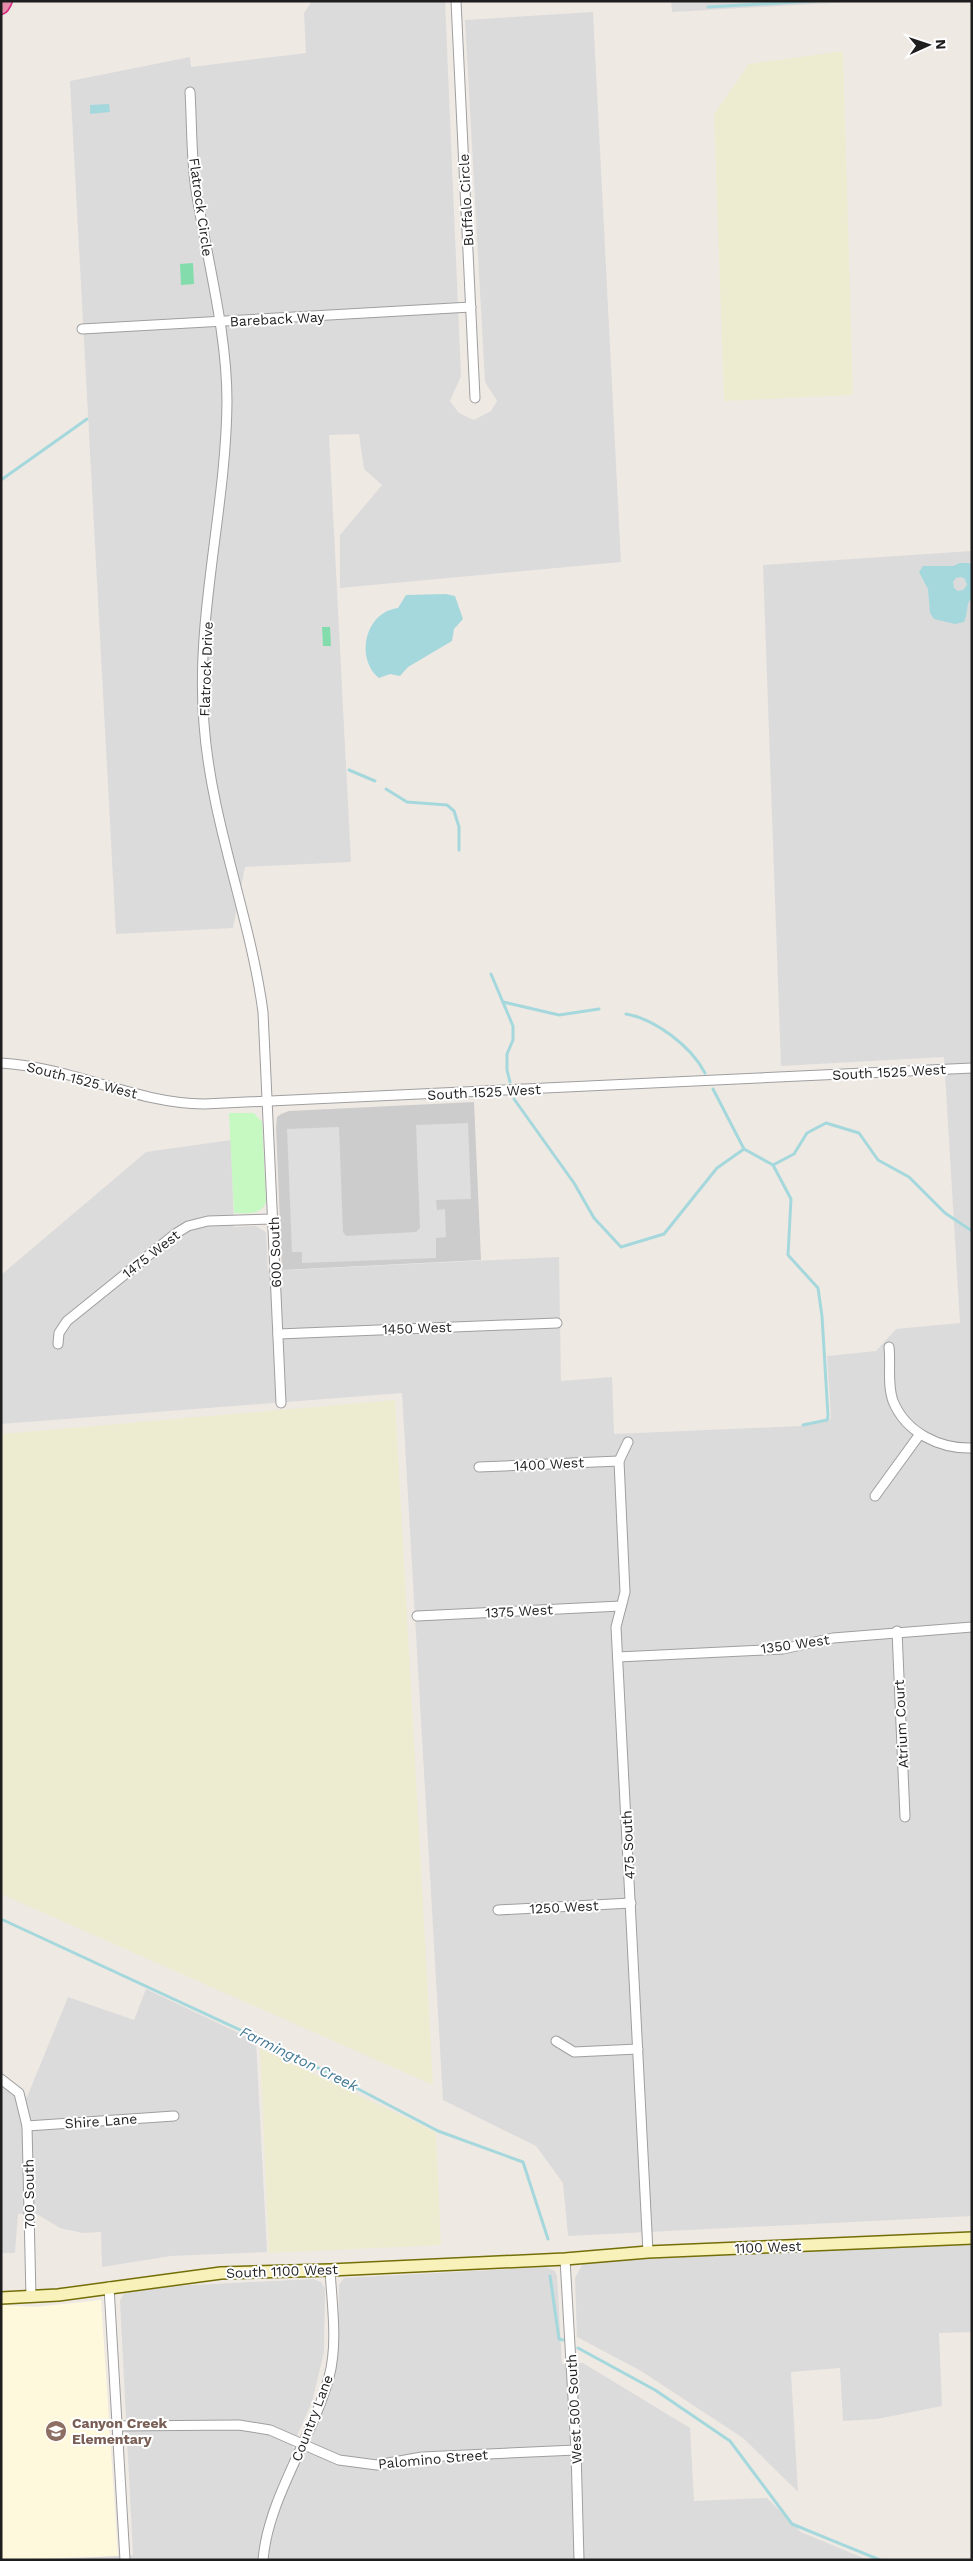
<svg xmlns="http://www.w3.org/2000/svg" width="973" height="2561" font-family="'Work Sans',sans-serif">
<rect width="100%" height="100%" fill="#efe9e4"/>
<g fill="#dcdbdb">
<polygon points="312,1 445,1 461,376 450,401 459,413 474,420 491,411 497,401 485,382 465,20 593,12 621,562 340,588 340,535 382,485 364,469 359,434 329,435 351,862 245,867 233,928 116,934 70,81 190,57 191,67 306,53 304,13"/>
<polygon points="671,1 868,1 672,12"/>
<polygon points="972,551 972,2216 568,2236 563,2183 536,2146 443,2100 402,1393 1,1424 1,1275 146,1152 231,1140 234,1227 256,1226 266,1232 268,1271 559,1257 561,1381 612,1377 614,1434 801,1426 831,1418 827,1356 876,1351 896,1329 960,1323 944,1057 781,1066 763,565"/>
<polygon points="146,1989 256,2041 267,2252 171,2256 102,2267 101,2232 82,2233 60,2228 35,2213 18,2214 15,2253 1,2253 1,2084 27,2097 68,1997 134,2020"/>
<polygon points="972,2243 972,2332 939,2333 942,2406 877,2419 843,2421 840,2368 791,2372 798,2492 743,2438 641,2371 577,2337 575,2278 582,2265 591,2262"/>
<polygon points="546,2267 555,2271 557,2276 562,2364 583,2363 690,2428 694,2501 767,2498 801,2532 868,2560 44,2560 133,2555 120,2301 124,2293 174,2286 313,2279 321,2282 325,2288 324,2352 312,2402 292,2447 305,2452 330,2388 338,2345 339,2285 344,2278"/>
</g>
<polygon fill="#fef9dd" points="101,2300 118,2556 1,2560 1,2305 36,2307"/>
<polygon fill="#ccc" points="474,1102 481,1260 282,1270 276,1127 277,1117 281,1114 289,1111"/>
<g fill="#edebd0">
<polygon points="843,51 853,395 724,401 714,114 749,64"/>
<polygon points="395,1400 433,2085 1,1894 1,1434"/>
<polygon points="260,2048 436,2132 441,2245 269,2253"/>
</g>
<path fill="#c6f8c2" d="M229,1113h25l8,9 4,80c-5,14 -20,11 -32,11z"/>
<g fill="#83dcac">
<polygon points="193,263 194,284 181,285 180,264"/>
<polygon points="322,627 330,627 331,646 323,646"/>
</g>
<polygon fill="#dedede" points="468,1123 471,1199 436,1200 437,1210 445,1209 446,1237 436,1238 436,1258 302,1263 302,1252 292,1252 287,1129 339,1127 343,1232 346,1236 416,1232 420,1228 416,1125"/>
<g fill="#a5d8dc" fill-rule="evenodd">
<polygon points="109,104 110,112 90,114 90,105"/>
<path d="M960,563h9l3,2v36l-2,-2c-4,8 -2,15 -6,23l-9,2 -21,-5 -4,-6 -2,-24 -9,-17 4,-6h30zM961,577l4,2 2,6 -4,5 -5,1 -4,-3 -1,-6 3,-4z"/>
<path d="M446,594l9,2 8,23 -9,10 -2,12 -44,26 -8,9 -10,-2 -11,4c-24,-20 -14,-66 19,-70l8,-13z"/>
</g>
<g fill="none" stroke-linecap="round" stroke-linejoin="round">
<g stroke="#a5d8dc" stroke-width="3">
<polyline points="708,7 814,1"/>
<polyline points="1,480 87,419"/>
<polyline points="349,770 375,781"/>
<polyline points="386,789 407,802 447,805 454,811 459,827 459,850"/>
<polyline points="491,974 513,1026 513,1040 507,1054 507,1070 510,1082"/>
<polyline points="503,1002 559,1015 599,1009"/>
<path d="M626,1014c29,5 65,32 79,59"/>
<polyline points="713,1089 744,1149 773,1165 794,1154 807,1133 826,1123 859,1133 878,1160 909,1177 945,1213 972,1231"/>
<polyline points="514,1099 574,1183 594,1218 621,1247 664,1234 717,1168 744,1149"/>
<polyline points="773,1165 791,1199 788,1255 818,1288 822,1316 828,1416 827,1420 803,1425"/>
<polyline points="1,1919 292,2054 438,2131 523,2162 548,2239"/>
<polyline points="550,2276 559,2339 563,2340"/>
<polyline points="578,2348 655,2390 730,2441 792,2524 880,2560"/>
</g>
<g stroke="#9f9f9f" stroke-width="11">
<g id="street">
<polyline points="456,1 475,398"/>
<path d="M190,92c2,32 1,65 6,98 11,70 31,141 31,212 -1,108 -32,215 -23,322 7,98 46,191 59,288l18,391"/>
<polyline points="82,329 471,307"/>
<path d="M1,1063c70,4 133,40 203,41l768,-36"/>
<polyline points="278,1334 557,1323"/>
<polyline points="58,1344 59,1333 67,1321 175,1234 188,1226 208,1221 273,1219"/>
<path d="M889,1347c2,17 -2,38 4,54 13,32 47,48 79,47"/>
<polyline points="628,1442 619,1461 625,1592 616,1627 648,2252"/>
<polyline points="479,1467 619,1461"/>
<polyline points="875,1496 920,1434"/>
<polyline points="417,1616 621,1606"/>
<polyline points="897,1631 905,1817"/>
<polyline points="618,1657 783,1649 833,1638 972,1627"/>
<polyline points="498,1910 631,1903"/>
<polyline points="556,2041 574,2052 638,2049"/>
<polyline points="1,2079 19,2093 27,2126 31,2297"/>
<polyline points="27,2126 174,2116"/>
<polyline points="565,2259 576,2450 579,2560"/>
<polyline points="109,2287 125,2560"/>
<polyline points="117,2426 239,2425 270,2430 339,2460 377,2465 422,2457 576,2450"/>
<path d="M263,2560c5,-62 50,-123 66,-183 9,-33 3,-72 1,-107"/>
</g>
</g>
<g stroke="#736e07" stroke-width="14">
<polyline id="secondary" points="1,2298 58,2295 221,2273 330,2270 565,2259 648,2252 972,2238"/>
</g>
<g stroke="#d6287e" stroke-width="18">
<polyline id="highway" points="1,6 4,1"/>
</g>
<use href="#street" stroke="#fff" stroke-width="9"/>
<use href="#secondary" stroke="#f8f1b9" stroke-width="11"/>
<use href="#highway" stroke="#e58dab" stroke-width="15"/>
</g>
<defs>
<g id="school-disc" transform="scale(1.125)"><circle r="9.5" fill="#8d6e63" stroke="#fff"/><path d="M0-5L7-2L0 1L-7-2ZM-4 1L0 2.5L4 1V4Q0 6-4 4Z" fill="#fff"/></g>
</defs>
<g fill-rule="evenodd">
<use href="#school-disc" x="56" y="2431"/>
</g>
<g text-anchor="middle" stroke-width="4" stroke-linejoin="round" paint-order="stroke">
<g font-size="14" fill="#1e1e1e" stroke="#fff">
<text transform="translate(466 200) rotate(-93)" y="5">Buffalo Circle</text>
<text transform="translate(201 207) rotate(82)" y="5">Flatrock Circle</text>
<text transform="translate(277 319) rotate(-3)" y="5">Bareback Way</text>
<text transform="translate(206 669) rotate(-88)" y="5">Flatrock Drive</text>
<text transform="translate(889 1072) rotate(-3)" y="5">South 1525 West</text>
<text transform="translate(82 1080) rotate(14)" y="5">South 1525 West</text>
<text transform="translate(484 1092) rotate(-3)" y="5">South 1525 West</text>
<text transform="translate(275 1252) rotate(-92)" y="5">600 South</text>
<text transform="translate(151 1254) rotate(-38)" y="5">1475 West</text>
<text transform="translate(417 1328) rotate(-2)" y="5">1450 West</text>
<text transform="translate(549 1464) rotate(-3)" y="5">1400 West</text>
<text transform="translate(519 1611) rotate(-3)" y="5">1375 West</text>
<text transform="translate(795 1644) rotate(-8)" y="5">1350 West</text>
<text transform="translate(901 1724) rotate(-93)" y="5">Atrium Court</text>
<text transform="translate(628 1845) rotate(-93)" y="5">475 South</text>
<text transform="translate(564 1907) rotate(-3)" y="5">1250 West</text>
<text transform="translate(101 2121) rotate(-4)" y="5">Shire Lane</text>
<text transform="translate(29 2194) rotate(-91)" y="5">700 South</text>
<text transform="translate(768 2247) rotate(-2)" y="5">1100 West</text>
<text transform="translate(282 2271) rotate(-2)" y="5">South 1100 West</text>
<text transform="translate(574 2409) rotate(-93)" y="5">West 500 South</text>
<text transform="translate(312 2418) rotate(-69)" y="5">Country Lane</text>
<text transform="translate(433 2459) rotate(-5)" y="5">Palomino Street</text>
</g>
<g font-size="14" font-weight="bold" fill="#785e54" stroke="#fff" text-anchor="start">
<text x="72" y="2428">Canyon Creek<tspan x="72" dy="16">Elementary</tspan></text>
</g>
<g font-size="15" font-style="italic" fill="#437994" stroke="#fff">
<text transform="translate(299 2059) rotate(26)" y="5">Farmington Creek</text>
</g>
</g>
<rect width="973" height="2561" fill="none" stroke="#1e1e1e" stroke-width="5"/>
<g transform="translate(928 45) rotate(87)" stroke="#ffffff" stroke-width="4" paint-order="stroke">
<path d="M0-4L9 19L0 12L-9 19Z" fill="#1e1e1e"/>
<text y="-8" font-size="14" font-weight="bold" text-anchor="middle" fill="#1e1e1e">N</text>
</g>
</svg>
